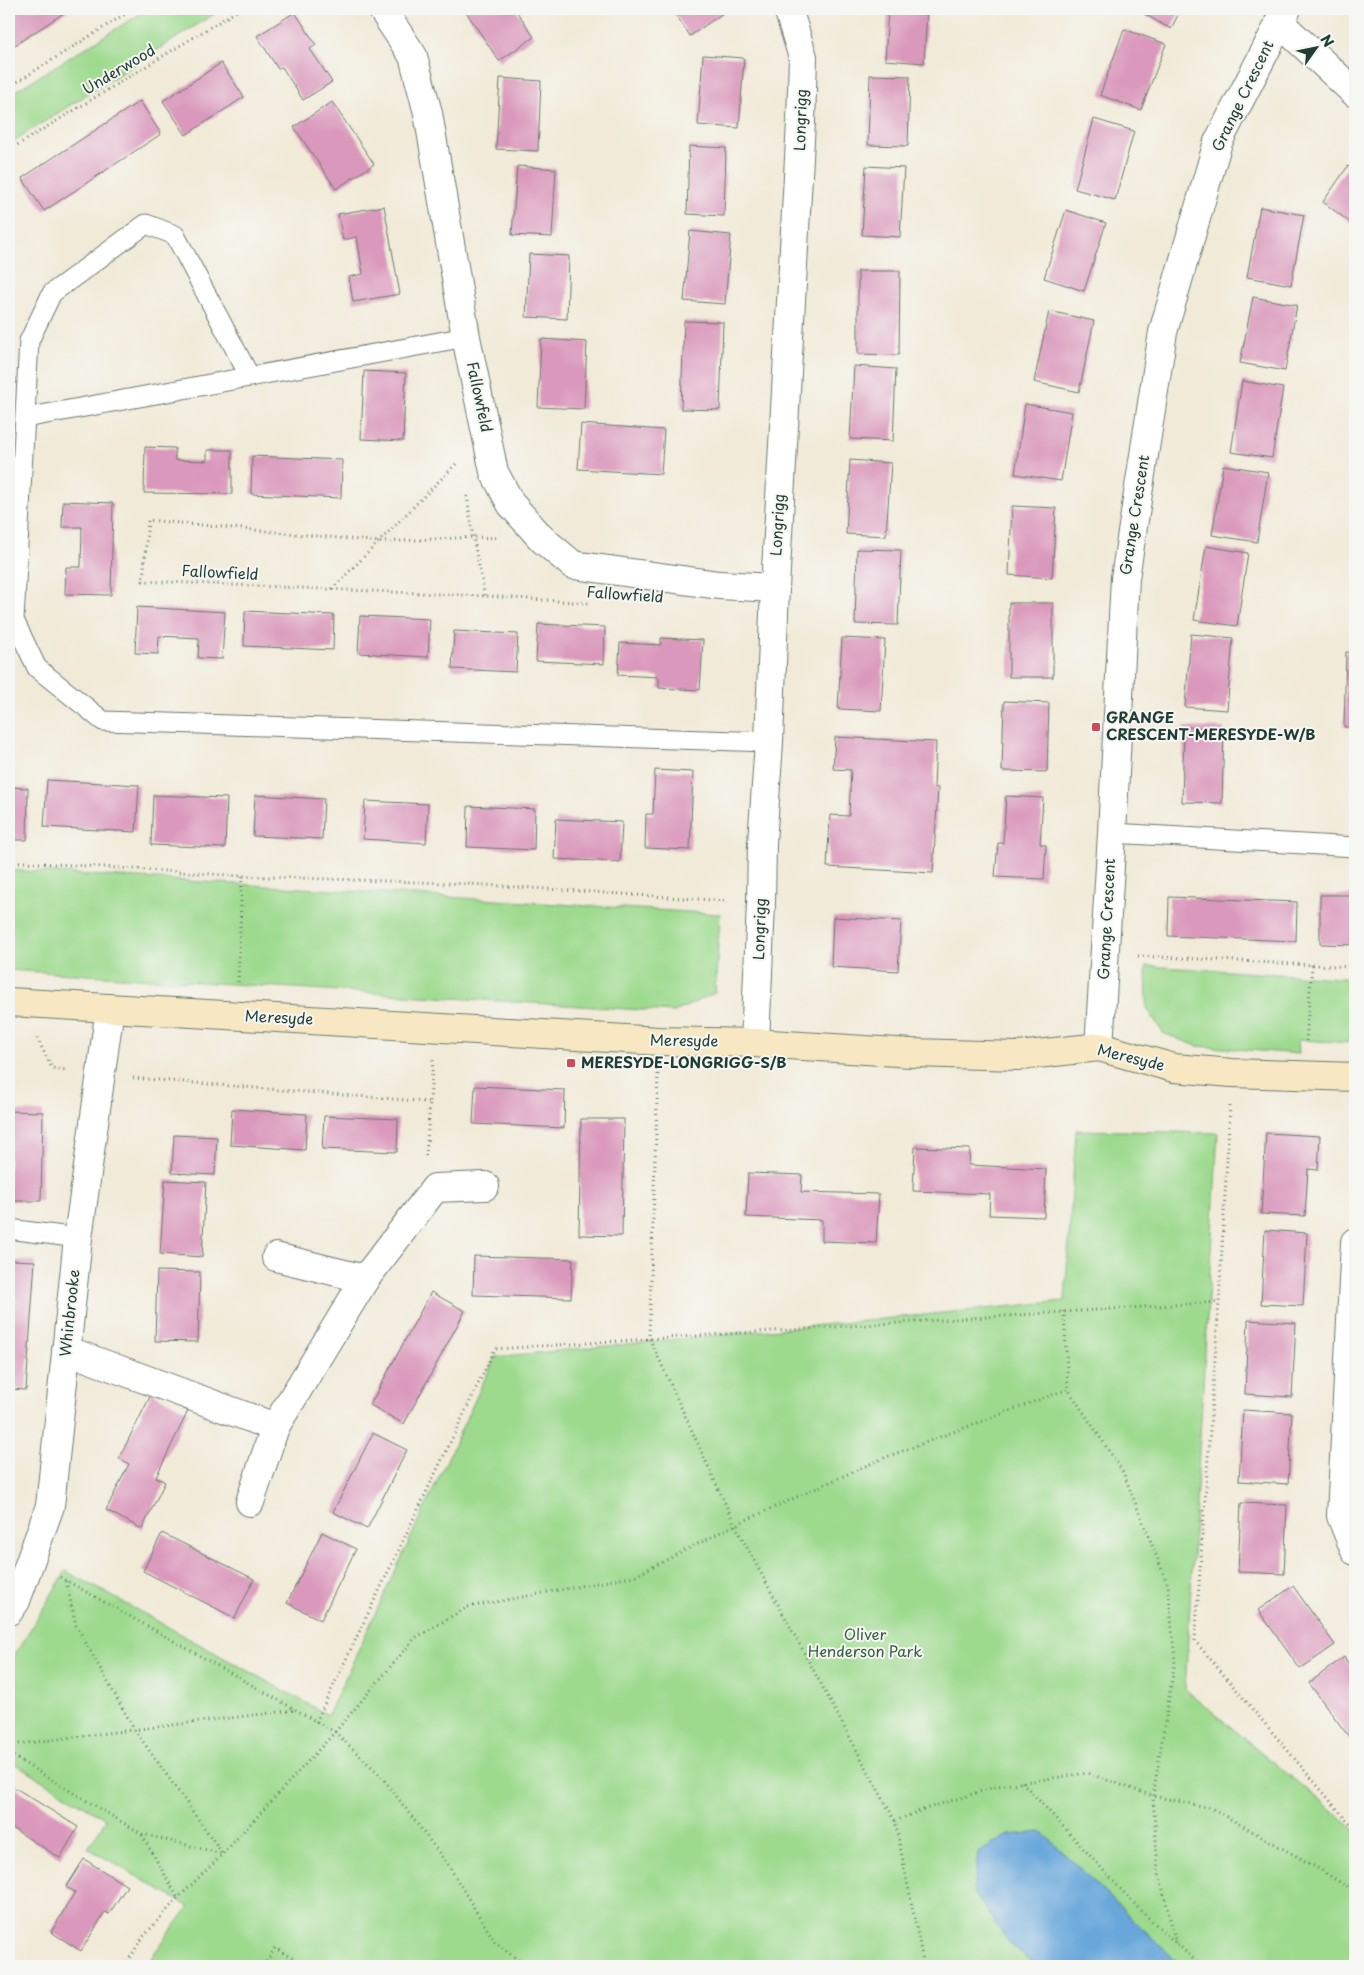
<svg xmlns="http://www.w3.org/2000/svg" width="1364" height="1975" font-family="'Playpen Sans',sans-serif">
<rect width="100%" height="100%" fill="#f6f6f2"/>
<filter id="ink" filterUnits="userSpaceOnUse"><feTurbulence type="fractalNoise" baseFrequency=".02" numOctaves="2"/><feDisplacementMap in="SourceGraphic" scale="10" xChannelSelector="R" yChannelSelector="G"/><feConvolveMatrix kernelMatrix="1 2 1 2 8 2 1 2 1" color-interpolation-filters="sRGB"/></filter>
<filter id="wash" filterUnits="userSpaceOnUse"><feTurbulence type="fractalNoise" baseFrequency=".0096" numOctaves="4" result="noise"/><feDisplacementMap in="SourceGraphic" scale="20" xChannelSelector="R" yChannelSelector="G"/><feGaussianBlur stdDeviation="1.12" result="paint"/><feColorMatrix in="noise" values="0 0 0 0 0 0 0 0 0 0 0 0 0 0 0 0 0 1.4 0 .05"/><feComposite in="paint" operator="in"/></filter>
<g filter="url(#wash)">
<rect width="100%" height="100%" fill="#f1ead8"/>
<g fill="#9dda8e" stroke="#5e8c61">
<polygon points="148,9 222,9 9,144 9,95"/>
<polygon points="9,870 720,914 715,993 674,1012 9,970"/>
<polygon points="1146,966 1355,979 1355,1043 1298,1040 1299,1054 1197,1046 1163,1033 1147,1008"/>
<polygon points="1076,1130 1218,1133 1185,1689 1355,1830 1355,1966 147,1966 155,1952 189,1907 88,1848 106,1819 9,1760 9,1664 66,1571 328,1715 495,1357 1065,1301"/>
</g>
<polygon fill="#69a7db" stroke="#447288" points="1042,1832 1182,1966 1183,1966 1036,1966 1009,1943 973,1891 978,1853 1008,1835"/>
<g id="blocks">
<g fill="#da98bc">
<polygon points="9,9 70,9 9,49"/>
<polygon points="464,9 515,9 534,37 499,61"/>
<polygon points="672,9 720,9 723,13 690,36"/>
<polygon points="888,9 927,9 924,63 885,60"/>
<polygon points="1135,9 1181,9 1171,29"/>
<polygon points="295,12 316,45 310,49 332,82 303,100 282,67 278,69 257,36"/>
<polygon points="1124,29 1166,44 1141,110 1100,95"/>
<polygon points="703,55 744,58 739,128 698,125"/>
<polygon points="221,63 244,97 186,135 163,101"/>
<polygon points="870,75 910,76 908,146 868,145"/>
<polygon points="500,78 541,81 538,151 496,149"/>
<polygon points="140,101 161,134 44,211 22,178"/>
<polygon points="332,102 374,164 336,189 294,127"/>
<polygon points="1094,119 1134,131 1115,200 1075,189"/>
<polygon points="689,146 726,148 724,216 687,214"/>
<polygon points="517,166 556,169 552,237 512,235"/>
<polygon points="866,166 904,168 900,237 862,235"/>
<polygon points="1348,166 1355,171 1355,226 1323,202"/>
<polygon points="384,206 400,294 353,302 349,277 363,274 357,237 343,240 338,214"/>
<polygon points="1260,207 1304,215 1291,285 1247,277"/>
<polygon points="1066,210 1106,223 1084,291 1044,278"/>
<polygon points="690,231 731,235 725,304 684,301"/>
<polygon points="529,254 569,256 567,319 526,317"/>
<polygon points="858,271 900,271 899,355 858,354"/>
<polygon points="1253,297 1297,305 1285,371 1240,363"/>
<polygon points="1049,311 1094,321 1079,392 1034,382"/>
<polygon points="684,321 723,322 720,410 681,409"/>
<polygon points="541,339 587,342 584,409 538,407"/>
<polygon points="854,366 896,369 893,441 850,439"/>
<polygon points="364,371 406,373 403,441 361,439"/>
<polygon points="1242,381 1283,388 1272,458 1231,452"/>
<polygon points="1025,404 1072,412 1061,481 1015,474"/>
<polygon points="581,424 664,430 661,474 578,469"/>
<polygon points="145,447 175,448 175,460 207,461 207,450 232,450 232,494 144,493"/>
<polygon points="252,456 342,460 341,498 251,494"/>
<polygon points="850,460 891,463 886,536 846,534"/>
<polygon points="1223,465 1268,472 1257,542 1212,535"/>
<polygon points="63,501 113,503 111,595 65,594 66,567 81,567 82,527 62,527"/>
<polygon points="1012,506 1056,508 1052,578 1009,575"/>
<polygon points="1206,546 1248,553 1237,626 1194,620"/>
<polygon points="857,549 901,550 898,625 855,624"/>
<rect x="1009" y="603" width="44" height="74"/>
<polygon points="137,607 225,612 222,659 198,658 199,638 159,636 158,654 135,653"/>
<polygon points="245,611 334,615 333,650 244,646"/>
<polygon points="360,616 430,619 428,657 358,653"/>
<polygon points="538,624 605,627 604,664 536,661"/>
<polygon points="454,631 518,634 516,672 452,669"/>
<polygon points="1191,634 1233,638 1227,710 1185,707"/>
<polygon points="661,638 703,640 700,690 659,688 659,677 618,675 620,643 661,645"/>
<polygon points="842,638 885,640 881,711 838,709"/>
<polygon points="1346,652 1355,653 1355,727 1344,727"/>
<polygon points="1004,701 1049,703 1047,772 1002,771"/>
<polygon points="1184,727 1224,728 1222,803 1182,802"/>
<polygon points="835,737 936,742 934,787 938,788 933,873 827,867 830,815 849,816 851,770 833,769"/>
<polygon points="655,770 693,772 690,850 645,848 646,814 653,814"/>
<polygon points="47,780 139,785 136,832 44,827"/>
<polygon points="9,787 28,788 27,840 9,840"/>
<polygon points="153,795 227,798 225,848 151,845"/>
<polygon points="255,795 324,799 322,839 253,836"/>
<polygon points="1006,796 1043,798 1040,844 1046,845 1044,879 995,877 998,843 1003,843"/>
<polygon points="365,801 428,804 426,843 363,839"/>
<polygon points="468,806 535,809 534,850 467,847"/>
<polygon points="556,819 622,822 620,862 554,859"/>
<polygon points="1320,895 1355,895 1355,945 1320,944"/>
<polygon points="1169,897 1297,902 1296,941 1168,936"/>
<polygon points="833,917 901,921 898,971 831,967"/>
<polygon points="9,1061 13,1061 11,1100 9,1099"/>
<polygon points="475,1086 565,1090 564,1128 473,1124"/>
<polygon points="232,1109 307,1114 305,1150 230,1145"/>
<polygon points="9,1111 43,1112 41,1201 9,1201"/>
<polygon points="324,1116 398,1119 397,1152 322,1149"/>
<polygon points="581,1119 624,1119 622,1236 579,1235"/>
<polygon points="1266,1133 1320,1136 1318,1170 1308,1169 1305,1216 1261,1214"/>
<polygon points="174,1135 217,1137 215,1175 172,1173"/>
<polygon points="915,1147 970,1149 969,1165 1046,1169 1044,1217 989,1215 990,1194 913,1191"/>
<polygon points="748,1173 802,1175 801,1192 879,1194 876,1243 822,1241 822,1220 746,1217"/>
<polygon points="165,1180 206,1182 202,1257 160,1254"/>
<polygon points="1265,1230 1307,1233 1303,1306 1261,1304"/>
<polygon points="474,1256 573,1259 571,1298 473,1295"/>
<polygon points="9,1260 35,1261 26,1390 9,1389"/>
<polygon points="157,1271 200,1272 198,1342 155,1341"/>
<polygon points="431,1292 465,1311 404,1424 370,1405"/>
<polygon points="1248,1320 1296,1323 1292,1397 1245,1394"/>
<polygon points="152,1393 188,1411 156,1477 165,1482 142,1529 106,1510 129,1464 119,1458"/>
<polygon points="1243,1410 1292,1413 1288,1484 1239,1481"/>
<polygon points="373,1433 407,1450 367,1529 333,1512"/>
<polygon points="1241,1503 1287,1505 1284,1574 1238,1572"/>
<polygon points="322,1532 356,1549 321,1620 287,1603"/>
<polygon points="162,1533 254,1579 235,1618 143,1571"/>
<polygon points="1293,1586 1335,1645 1300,1669 1258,1610"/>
<polygon points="1344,1657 1355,1673 1355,1733 1349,1737 1309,1683"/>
<polygon points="9,1784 78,1827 60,1858 9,1826"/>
<polygon points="84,1859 127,1886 109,1914 105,1912 81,1951 51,1932 75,1892 66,1887"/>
</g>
</g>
</g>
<g filter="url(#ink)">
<use href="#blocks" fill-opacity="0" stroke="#687a6d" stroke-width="1"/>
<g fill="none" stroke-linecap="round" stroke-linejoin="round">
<g stroke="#687a6d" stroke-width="21">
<g id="lane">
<polyline points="250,377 175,235 146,224 52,293 29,341 14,620 37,668 103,721 769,742"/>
<polyline points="25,418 466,337"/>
<polyline points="1112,833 1355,847"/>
<polyline points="9,1229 78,1238"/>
</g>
</g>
<g stroke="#687a6d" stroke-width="30">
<g id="street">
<polyline points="382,9 413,56 428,113 466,337 494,472 511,504 542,539 573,565 719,585 775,588"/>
<polyline points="1279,22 1355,93"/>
<polyline points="755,1043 761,903 762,843 769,742 775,588 801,122 803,57 788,9"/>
<polyline points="1099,1047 1112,833 1125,578 1163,332 1218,142 1287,9"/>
<polyline points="1355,1242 1341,1516 1355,1551"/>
<polyline points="276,1257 365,1279"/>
<polyline points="66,1350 275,1427"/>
<polyline points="250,1502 275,1427 365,1279 435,1188 485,1186"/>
<polyline points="9,1611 16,1601 50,1506 78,1238 110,1008"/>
</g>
</g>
<g stroke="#687a6d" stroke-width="30">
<polyline id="secondary" points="9,1002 659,1041 755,1043 912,1053 1019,1056 1099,1047 1174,1068 1232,1073 1355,1077"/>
</g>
<g stroke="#687a6d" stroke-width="3" stroke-dasharray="1 4" stroke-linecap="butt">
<polyline points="9,87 133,9"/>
<polyline points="9,150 240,9"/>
<polyline points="467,496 473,537 485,596"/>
<polyline points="496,538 473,537 381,542 148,520 143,581 485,596 588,603"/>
<polyline points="332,589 457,463"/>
<polyline points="9,861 242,876 471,884 727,901"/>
<polyline points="1138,956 1355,967"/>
<polyline points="238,982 242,876"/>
<polyline points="37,1038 52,1068 67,1070"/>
<polyline points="1306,1041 1312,965"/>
<polyline points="658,1074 649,1337 735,1525 895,1821 924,1966"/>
<polyline points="133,1078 430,1102"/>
<polyline points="1230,1106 1219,1302 1195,1641 1355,1830"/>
<polyline points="426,1156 433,1060"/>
<polyline points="1064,1311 1068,1389"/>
<polyline points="60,1577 335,1732 382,1777 448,1865 495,1942 526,1966"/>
<polyline points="66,1581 76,1625 134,1729 223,1854"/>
<polyline points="316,1722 495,1349 1219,1302"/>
<polyline points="9,1745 295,1710"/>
<polyline points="9,1754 142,1834 223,1854"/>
<polyline points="1022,1782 1141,1911 1201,1966"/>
<polyline points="895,1821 922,1810 998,1786 1087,1773 1153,1796 1211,1808 1321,1870 1355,1892"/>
<polyline points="142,1835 178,1898"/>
<polyline points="125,1966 143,1937 178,1898 218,1859 335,1732 415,1638 468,1607 635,1576 735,1525 881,1459 1068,1389 1123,1472 1168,1585 1175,1661 1153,1796 1158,1870 1176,1943"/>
<polyline points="264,1966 275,1948 306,1966"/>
</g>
<use href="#lane" stroke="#fff" stroke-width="19"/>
<use href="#street" stroke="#fff" stroke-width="28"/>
<use href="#secondary" stroke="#f7e8c3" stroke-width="28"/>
</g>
</g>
<g fill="#d1495b" stroke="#f6f6f2" stroke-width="2">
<rect x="1091" y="722" width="10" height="10" rx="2.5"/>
<rect x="566" y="1058" width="10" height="10" rx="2.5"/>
</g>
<g text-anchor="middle" stroke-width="4" stroke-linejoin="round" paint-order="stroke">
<g font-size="15" fill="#1f3d34" stroke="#f6f6f2">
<text transform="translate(119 70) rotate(-31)" y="5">Underwood</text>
<text transform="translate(1243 96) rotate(-64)" y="5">Grange Crescent</text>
<text transform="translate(801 120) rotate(-88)" y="5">Longrigg</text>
<text transform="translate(479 397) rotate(78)" y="5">Fallowfeld</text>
<text transform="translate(1135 515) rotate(-81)" y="5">Grange Crescent</text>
<text transform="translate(778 525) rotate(-87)" y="5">Longrigg</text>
<text transform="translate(220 573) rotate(3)" y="5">Fallowfield</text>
<text transform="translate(625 595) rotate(4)" y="5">Fallowfield</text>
<text transform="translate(1107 919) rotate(-87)" y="5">Grange Crescent</text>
<text transform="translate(760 929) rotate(-88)" y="5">Longrigg</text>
<text transform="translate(279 1018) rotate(3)" y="5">Meresyde</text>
<text transform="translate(684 1041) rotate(1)" y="5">Meresyde</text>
<text transform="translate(1131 1058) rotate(14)" y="5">Meresyde</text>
<text transform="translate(70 1313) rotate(-84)" y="5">Whinbrooke</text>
</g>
<g font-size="15" font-weight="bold" fill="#1f3d34" stroke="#f6f6f2" text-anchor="start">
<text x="1106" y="723">GRANGE<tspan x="1106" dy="17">CRESCENT-MERESYDE-W/B</tspan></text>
<text x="581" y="1068">MERESYDE-LONGRIGG-S/B</text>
</g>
<g font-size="15" fill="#385c46" stroke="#f6f6f2">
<text x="865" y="1640">Oliver<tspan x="865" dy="17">Henderson Park</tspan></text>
</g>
</g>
<rect width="1364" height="1975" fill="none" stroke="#f6f6f2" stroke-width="30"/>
<g transform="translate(1316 48) rotate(57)" stroke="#f6f6f2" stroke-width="4" paint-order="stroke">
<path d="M0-4L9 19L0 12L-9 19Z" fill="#1f3d34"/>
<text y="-8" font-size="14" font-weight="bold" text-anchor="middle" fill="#1f3d34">N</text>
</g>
</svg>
